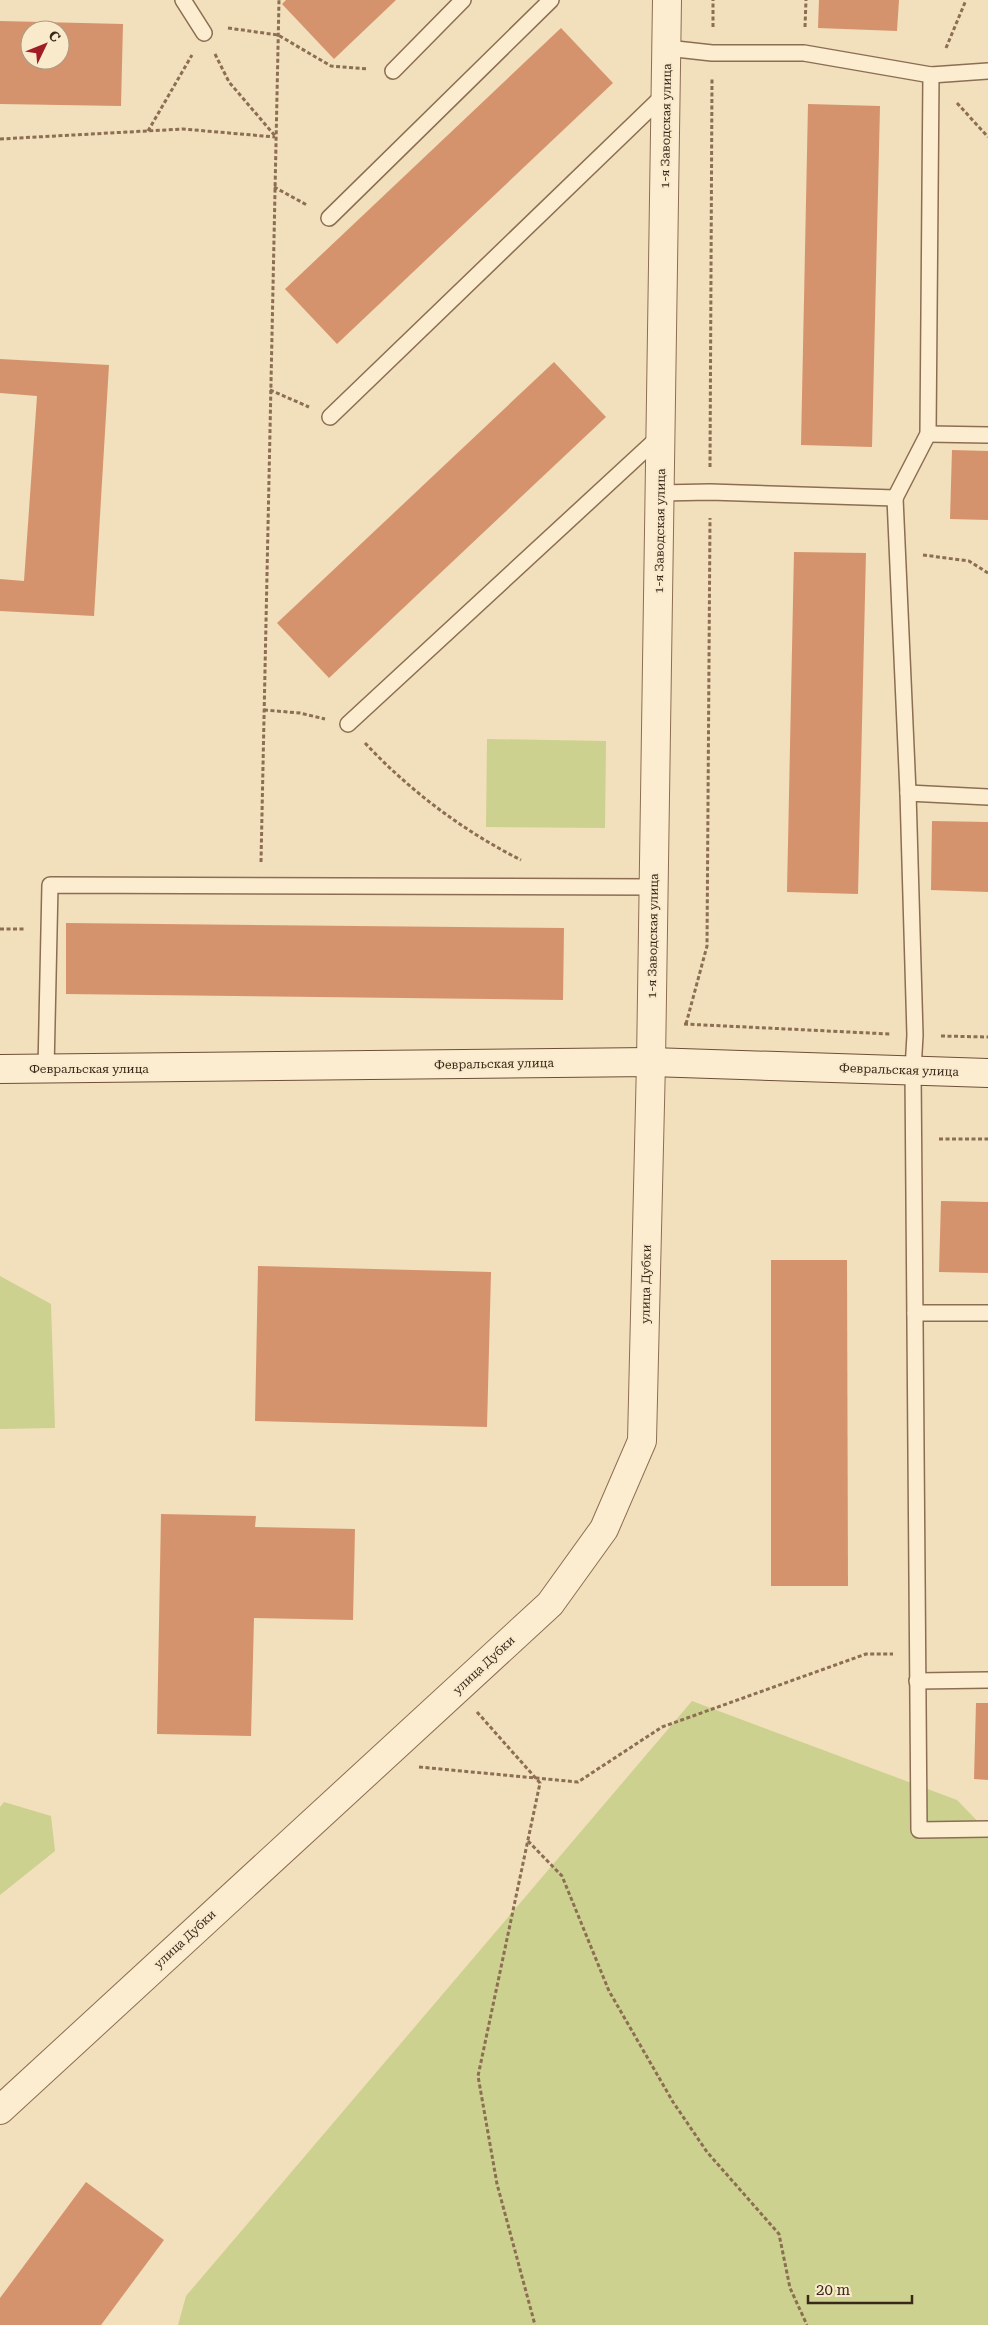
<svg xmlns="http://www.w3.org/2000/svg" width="988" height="2325" font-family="'Roboto Serif',serif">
<rect width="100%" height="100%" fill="#f2dfbc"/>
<g fill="#cdd18f">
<polygon points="487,739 606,741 605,828 486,827"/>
<polygon points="0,1276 51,1304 55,1428 0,1429"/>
<polygon points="692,1701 957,1800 988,1832 988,2325 178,2325 186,2296"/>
<polygon points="4,1802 51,1816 55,1851 0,1895 0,1807"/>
</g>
<g fill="#d5936d" fill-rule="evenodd">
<polygon points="286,0 396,0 334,59 282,4"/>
<polygon points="819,0 899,0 897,31 818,28"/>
<path d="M0,21l123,3 -2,82 -121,-2zM30,30h30v30h-30z"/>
<polygon points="561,28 613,83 337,344 285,289"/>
<polygon points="808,104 880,106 872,447 801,445"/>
<polygon points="0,359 109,365 94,616 0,611 0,579 24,581 37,396 0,393"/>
<polygon points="554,362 606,417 329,678 277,623"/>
<polygon points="952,450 988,451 988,520 950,519"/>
<polygon points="794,552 866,553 858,894 787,892"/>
<polygon points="932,821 988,822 988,892 931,890"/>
<polygon points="66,923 564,928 563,1000 66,994"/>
<polygon points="941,1201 988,1202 988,1273 939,1272"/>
<polygon points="771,1260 847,1260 848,1586 771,1586"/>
<polygon points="258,1266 491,1272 487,1427 255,1421"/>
<polygon points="161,1514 256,1516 255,1527 355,1529 353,1620 254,1618 251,1736 157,1734"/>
<polygon points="976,1703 988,1703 988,1780 974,1779"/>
<polygon points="86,2182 164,2240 101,2325 0,2325 0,2298"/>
</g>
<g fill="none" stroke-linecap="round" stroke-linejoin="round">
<g stroke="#8c6e53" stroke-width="18">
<g id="service">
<polyline points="183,0 204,33"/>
<polyline points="393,71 463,0"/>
<polyline points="931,75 988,71"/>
<polyline points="329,218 551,0"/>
<polyline points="330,417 665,94"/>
<polyline points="928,434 988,435"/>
<polyline points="660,493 710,492 895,498 928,434 931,75 804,53 712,53 667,48"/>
<polyline points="895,498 908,793"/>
<polyline points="348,724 660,436"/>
<polyline points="988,797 908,793 915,1035 913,1070 919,1830 988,1829"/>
<polyline points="46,1069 50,885 654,887"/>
<polyline points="915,1313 988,1313"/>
<polyline points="917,1681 988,1680"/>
</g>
</g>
<g stroke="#8c6e53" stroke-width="30">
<polyline id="minor" points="651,1062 667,0"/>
</g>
<g stroke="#8c6e53" stroke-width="30">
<polyline id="tertiary" points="0,2110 550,1604 604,1529 642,1441 651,1062"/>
</g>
<g stroke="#6d4f37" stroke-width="30">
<polyline id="secondary" points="0,1069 651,1062 988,1073"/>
</g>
<g stroke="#8c6e53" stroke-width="3" stroke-dasharray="4 2.5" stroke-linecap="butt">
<polyline points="713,27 713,0"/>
<polyline points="805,27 806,0"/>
<polyline points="228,28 278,35 331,66 368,69"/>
<polyline points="946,48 966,0"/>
<polyline points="215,54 229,82 276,137"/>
<polyline points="957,103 988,137"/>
<polyline points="148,131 192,55"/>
<polyline points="0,139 183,129 275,137"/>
<polyline points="274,187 307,205"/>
<polyline points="270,390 309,407"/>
<polyline points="710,467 712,78"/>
<polyline points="923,555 969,561 988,573"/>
<polyline points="264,710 300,713 325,719"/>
<path d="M365,743c44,47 98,88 156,117"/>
<polyline points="261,862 279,0"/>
<polyline points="0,929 24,929"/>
<polyline points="684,1024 890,1034"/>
<polyline points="686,1024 707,946 710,518"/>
<polyline points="941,1036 988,1037"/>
<polyline points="939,1139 988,1139"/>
<polyline points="477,1712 540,1783 478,2076 497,2184 535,2325"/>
<polyline points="419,1767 578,1782 662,1727 866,1654 893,1654"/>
<polyline points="528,1841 562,1876 609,1991 673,2102 707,2152 779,2234 790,2288 807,2325"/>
</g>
<use href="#service" stroke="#fcedd0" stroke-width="15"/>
<use href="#minor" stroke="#fcedd0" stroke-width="28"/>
<use href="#tertiary" stroke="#fcedd0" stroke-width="28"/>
<use href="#secondary" stroke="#fcedd0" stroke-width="28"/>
</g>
<g text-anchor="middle" stroke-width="4" stroke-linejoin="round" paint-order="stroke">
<g font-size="12" fill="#39271a" stroke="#f9eacc">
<text transform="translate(666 126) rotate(-89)" y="4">1-я Заводская улица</text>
<text transform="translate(660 531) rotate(-89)" y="4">1-я Заводская улица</text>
<text transform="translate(653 936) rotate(-89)" y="4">1-я Заводская улица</text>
<text transform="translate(494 1064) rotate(-1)" y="4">Февральская улица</text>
<text x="89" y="1073">Февральская улица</text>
<text transform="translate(899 1070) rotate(2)" y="4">Февральская улица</text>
<text transform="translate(646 1284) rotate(-89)" y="4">улица Дубки</text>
<text transform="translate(484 1665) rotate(-43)" y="4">улица Дубки</text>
<text transform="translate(185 1939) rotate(-43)" y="4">улица Дубки</text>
</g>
</g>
<g transform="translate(45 45) rotate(47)"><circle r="24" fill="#f9eacc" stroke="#ac9c85"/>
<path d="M0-4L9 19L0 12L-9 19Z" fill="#a11d25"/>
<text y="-8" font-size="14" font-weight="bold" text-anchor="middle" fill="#39271a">С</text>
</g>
<path d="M808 2295v8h104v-8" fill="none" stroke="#39271a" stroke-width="2.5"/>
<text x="816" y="2295" font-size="15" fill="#39271a" stroke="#f9eacc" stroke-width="4" paint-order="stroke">20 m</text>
</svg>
